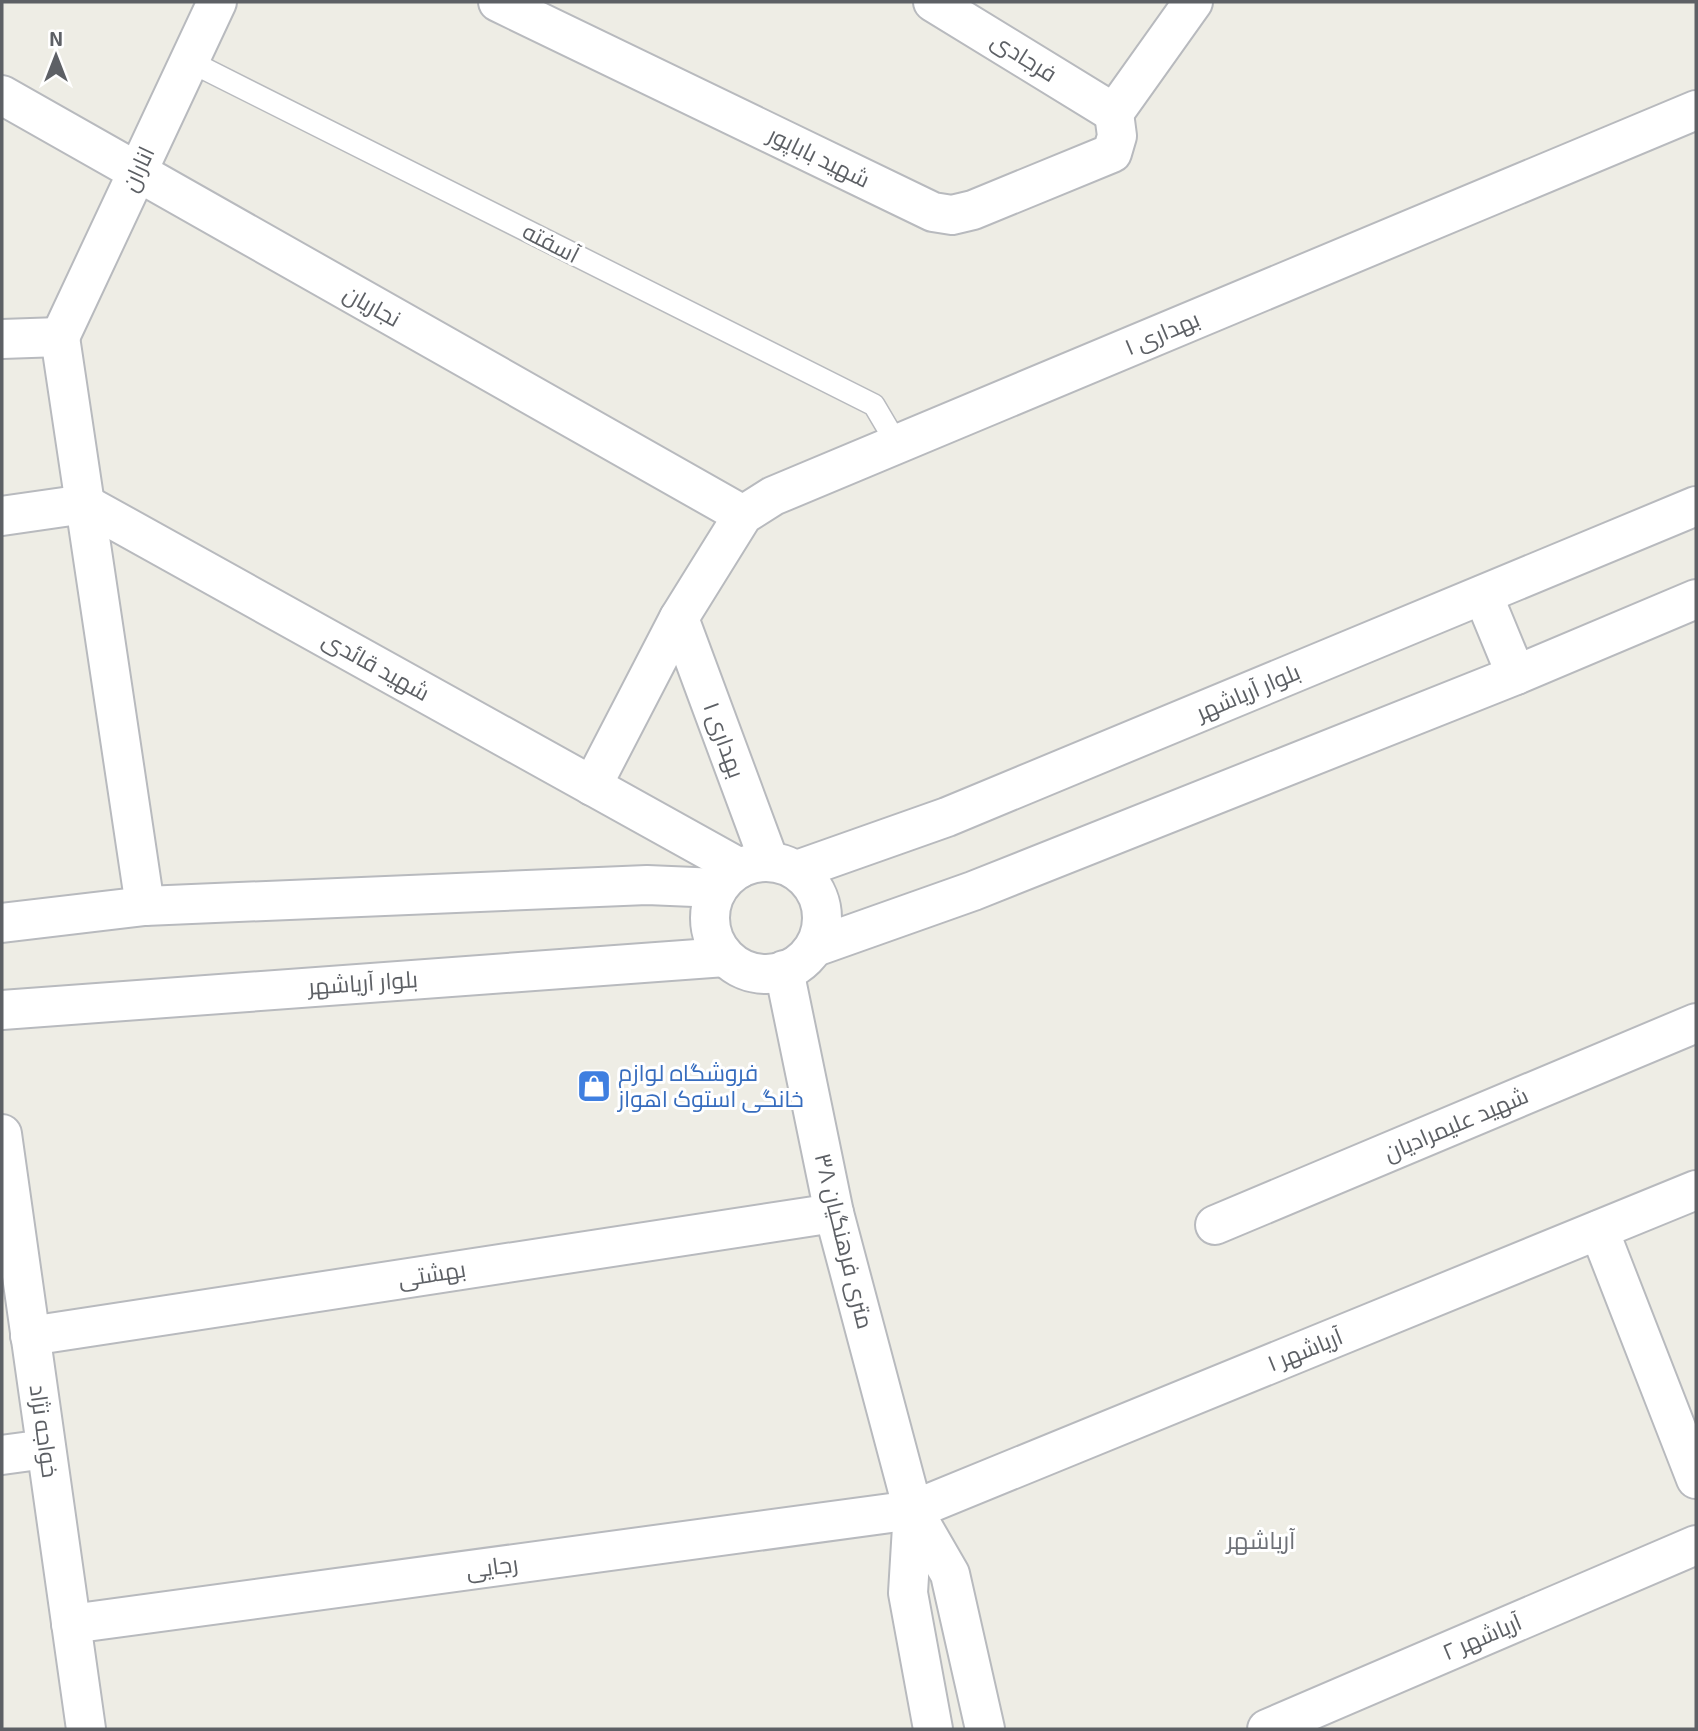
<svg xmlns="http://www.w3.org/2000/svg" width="1698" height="1731" font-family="'Exo 2',Cairo,sans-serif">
<rect width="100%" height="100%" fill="#eeede5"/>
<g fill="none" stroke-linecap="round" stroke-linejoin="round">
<g stroke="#b8babe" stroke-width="24">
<polyline id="service" points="189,61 874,405 897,444"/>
</g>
<g stroke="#b8babe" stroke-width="42">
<g id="minor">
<polyline points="498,2 933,212 952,215 973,210 1112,153 1117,136 1114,113"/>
<polyline points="933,2 1114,113"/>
<polyline points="2,95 743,515"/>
<polyline points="1114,113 1193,2"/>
<polyline points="60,337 145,906"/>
<polyline points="60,337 217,2"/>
<polyline points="2,339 60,337"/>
<polyline points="2,516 85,504 740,868"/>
<polyline points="592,786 679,618"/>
<polyline points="769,861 679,618 743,515 773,496 1696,110"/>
<polyline points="784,970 834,1213 913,1510 950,1574 985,1729"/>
<polyline points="2,1134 86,1729"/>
<polyline points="1215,1225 1696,1023"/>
<polyline points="1599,1230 1696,1479"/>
<polyline points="30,1336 834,1213"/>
<polyline points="2,1455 46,1449"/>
<polyline points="913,1510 908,1593 933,1729"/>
<polyline points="71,1624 913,1510 1696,1190"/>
<polyline points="1267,1729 1696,1545"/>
</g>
</g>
<g stroke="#b8babe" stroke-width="42">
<g id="tertiary">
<polyline points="1483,595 1516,675"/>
<circle cx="766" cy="918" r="56"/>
<polyline points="797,870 947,817 1696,506"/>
<polyline points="2,923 145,906 647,885 718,888"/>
<polyline points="815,947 973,891 1516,675 1696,599"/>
<polyline points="2,1010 725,957"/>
</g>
</g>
<use href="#service" stroke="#fff" stroke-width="21"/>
<use href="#minor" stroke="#fff" stroke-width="38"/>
<use href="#tertiary" stroke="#fff" stroke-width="38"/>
</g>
<defs>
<g id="shop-square" transform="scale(1.75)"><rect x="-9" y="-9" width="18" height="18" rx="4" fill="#3f7fe0" stroke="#fff"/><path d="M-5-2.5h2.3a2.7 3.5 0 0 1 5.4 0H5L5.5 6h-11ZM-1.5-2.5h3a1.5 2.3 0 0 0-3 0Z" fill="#fff"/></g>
</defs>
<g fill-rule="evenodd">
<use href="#shop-square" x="594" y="1086"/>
</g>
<g text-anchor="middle" stroke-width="6" stroke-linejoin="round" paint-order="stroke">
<g font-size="23" fill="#5d6065" stroke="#fff">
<text transform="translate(1024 57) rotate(32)" y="8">فرجادی</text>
<text transform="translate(819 157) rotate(26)" y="8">شهید باباپور</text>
<text transform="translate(138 169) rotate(-65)" y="8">اناران</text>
<text transform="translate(551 243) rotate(27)" y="8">آسفته</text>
<text transform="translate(372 306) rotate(29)" y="8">نجاریان</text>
<text transform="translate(1162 333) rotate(-23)" y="8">بهداری ۱</text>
<text transform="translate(376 666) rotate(29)" y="8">شهید قائدی</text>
<text transform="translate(1248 692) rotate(-23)" y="8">بلوار آریاشهر</text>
<text transform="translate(724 740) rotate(70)" y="8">بهداری ۱</text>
<text transform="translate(363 983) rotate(-4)" y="8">بلوار آریاشهر</text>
<text transform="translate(1456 1124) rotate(-23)" y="8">شهید علیمرادیان</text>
<text transform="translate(844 1241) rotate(76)" y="8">۳۸ متری فرهنگیان</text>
<text transform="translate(432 1274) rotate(-9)" y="8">بهشتی</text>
<text transform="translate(1305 1350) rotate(-22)" y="8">آریاشهر ۱</text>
<text transform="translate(44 1431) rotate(82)" y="8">خواجه نژاد</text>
<text transform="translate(492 1567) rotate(-8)" y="8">رجایی</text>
<text transform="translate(1482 1637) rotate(-23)" y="8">آریاشهر ۲</text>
</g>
<g font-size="23" fill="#366cbe" stroke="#fff" text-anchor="start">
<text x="618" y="1081">فروشگاه لوازم<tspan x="618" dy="26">خانگی استوک اهواز</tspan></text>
</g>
<g font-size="24" fill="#6e7177" stroke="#fff">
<text x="1261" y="1549">آریاشهر</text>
</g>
</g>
<rect width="1698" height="1731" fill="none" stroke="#5d6065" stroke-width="7"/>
<g transform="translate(56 56)" stroke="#ffffff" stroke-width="5" paint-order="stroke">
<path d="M0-5L12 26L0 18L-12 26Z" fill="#5d6065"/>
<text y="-10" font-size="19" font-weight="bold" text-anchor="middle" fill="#5d6065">N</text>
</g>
</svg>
